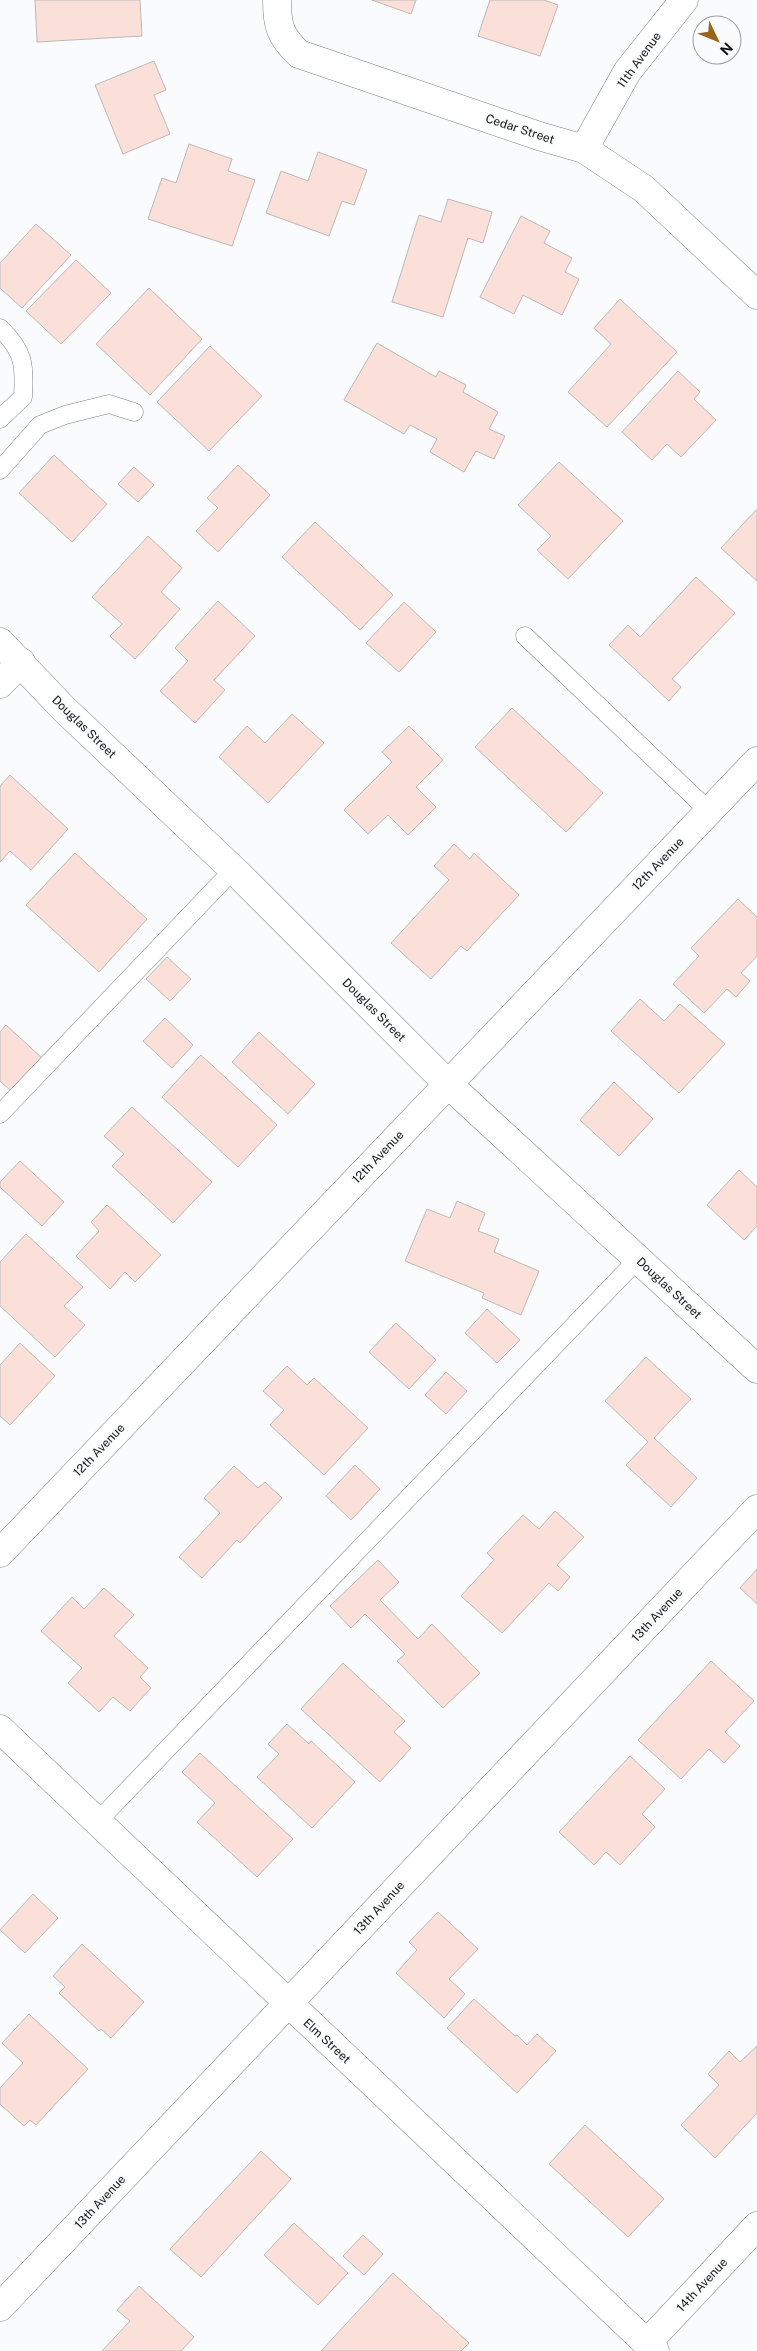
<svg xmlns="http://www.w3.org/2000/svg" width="757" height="2351" font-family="'Public Sans',sans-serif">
<rect width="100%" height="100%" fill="#f9fbfd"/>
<g fill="#fae0d9" stroke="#bcbab9">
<polygon points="35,0 140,0 142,36 37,42"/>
<polygon points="372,0 416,0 411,14"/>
<polygon points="490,0 544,0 558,5 540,56 478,36"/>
<polygon points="154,61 166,90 154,95 170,134 123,154 95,85"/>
<polygon points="189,144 232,159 228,171 255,180 232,246 148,219 162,178 176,183"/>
<polygon points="318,152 367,170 354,205 342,201 329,236 266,213 281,171 308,181"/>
<polygon points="448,199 492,212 483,243 468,238 443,317 392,302 419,215 441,222"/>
<polygon points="521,216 550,231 544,243 572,258 565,272 579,279 562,315 523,295 514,314 480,297"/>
<polygon points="36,224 71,255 22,308 0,288 0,263"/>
<polygon points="76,260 111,293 61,344 26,311"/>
<polygon points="149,288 202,339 150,395 96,344"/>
<polygon points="620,299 677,352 607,427 568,392 611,344 594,328"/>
<polygon points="377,343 436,377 439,371 466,385 463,392 498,412 489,429 505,436 494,459 476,451 464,472 430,452 437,439 410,425 404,434 344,400"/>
<polygon points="210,346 262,396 209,451 157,402"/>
<polygon points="678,371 700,392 694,399 716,420 681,457 667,444 652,460 622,432"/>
<polygon points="54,455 107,504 72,542 19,493"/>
<polygon points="559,462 623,521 568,579 537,550 551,536 518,505"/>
<polygon points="238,465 270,495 218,552 196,531 218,508 207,498"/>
<polygon points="134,467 154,485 138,502 118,484"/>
<polygon points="756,510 757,510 757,581 721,548"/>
<polygon points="315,522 393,595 360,630 282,557"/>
<polygon points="148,536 182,568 161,592 180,609 135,659 110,636 122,624 92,597"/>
<polygon points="696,577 735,613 672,679 681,687 669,701 609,645 628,625 640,637"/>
<polygon points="218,601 255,636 214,680 225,690 195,723 160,691 188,661 175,648"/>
<polygon points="404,602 436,632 399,672 366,643"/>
<polygon points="512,708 603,793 566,832 475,747"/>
<polygon points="292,714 324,743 268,803 219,757 247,726 265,743"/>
<polygon points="409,726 443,760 416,787 436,807 408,835 388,815 368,834 344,810 392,762 382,752"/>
<polygon points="10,775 68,829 31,870 10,851 0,862 0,786"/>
<polygon points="454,844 470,859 474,853 519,895 467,951 461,946 431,979 391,943 449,880 434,866"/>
<polygon points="75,853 147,919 99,972 26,905"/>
<polygon points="738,899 757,917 757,956 741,973 750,981 736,997 727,989 704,1013 673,984 699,956 691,948"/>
<polygon points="167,957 191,979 170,1001 146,979"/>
<polygon points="640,999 664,1021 680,1004 725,1044 679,1093 611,1031"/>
<polygon points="165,1018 193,1045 172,1068 143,1041"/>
<polygon points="6,1025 42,1058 11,1091 0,1081 0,1032"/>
<polygon points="259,1032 315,1084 288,1114 232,1062"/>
<polygon points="201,1055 277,1125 238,1167 162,1097"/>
<polygon points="614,1082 653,1119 619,1156 580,1120"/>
<polygon points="132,1107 212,1182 173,1223 112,1166 124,1154 104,1136"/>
<polygon points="20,1161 64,1202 42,1226 0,1187 0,1182"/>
<polygon points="739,1170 757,1187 757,1226 744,1240 707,1205"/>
<polygon points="457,1201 485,1213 478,1231 499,1239 494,1252 539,1271 521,1315 482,1298 484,1293 405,1261 427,1209 450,1218"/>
<polygon points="107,1205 161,1255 135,1282 125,1272 110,1289 76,1256 99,1231 91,1222"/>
<polygon points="26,1234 83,1287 64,1306 85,1325 55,1357 0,1306 0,1262"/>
<polygon points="487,1309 520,1340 497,1363 465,1333"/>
<polygon points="396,1323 436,1360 409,1389 369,1352"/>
<polygon points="20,1343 55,1376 10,1425 0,1416 0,1365"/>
<polygon points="646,1357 691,1399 654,1438 697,1478 671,1507 626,1465 648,1442 605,1401"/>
<polygon points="287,1366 307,1385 314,1378 368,1428 324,1475 270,1425 284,1410 263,1391"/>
<polygon points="446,1372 467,1391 446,1414 425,1395"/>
<polygon points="355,1465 380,1489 351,1520 326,1496"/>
<polygon points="234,1466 258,1488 265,1482 282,1498 240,1543 237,1540 202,1578 179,1557 220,1513 204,1498"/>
<polygon points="555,1511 584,1537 557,1565 570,1577 558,1591 549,1583 502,1633 461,1596 494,1560 487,1553 523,1515 539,1529"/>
<polygon points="378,1560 399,1582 380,1600 418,1639 432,1624 480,1673 443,1708 397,1661 405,1654 365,1614 351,1628 330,1606"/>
<polygon points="757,1569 757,1604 740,1588"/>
<polygon points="104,1588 134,1615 114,1636 148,1668 140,1677 151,1688 130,1711 113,1697 99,1712 68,1683 82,1668 41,1631 72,1597 84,1609"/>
<polygon points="711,1661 754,1701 725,1732 740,1746 724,1763 709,1749 681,1779 638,1740"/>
<polygon points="343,1663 405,1721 394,1732 411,1748 380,1782 301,1709"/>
<polygon points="287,1724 309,1744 311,1741 355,1782 312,1828 257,1777 279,1754 268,1744"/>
<polygon points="200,1753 293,1839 257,1877 197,1822 215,1803 182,1772"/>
<polygon points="630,1756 665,1789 642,1814 655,1827 620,1865 606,1852 594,1865 559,1832"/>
<polygon points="33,1894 58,1918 25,1953 0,1930"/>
<polygon points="438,1912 478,1949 449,1979 465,1994 444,2018 396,1973 417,1950 409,1942"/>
<polygon points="82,1944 144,2002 111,2038 101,2029 99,2031 59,1993 65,1987 53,1976"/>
<polygon points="474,1999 515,2036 517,2035 527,2045 537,2034 556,2051 517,2093 447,2028"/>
<polygon points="29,2014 88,2069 36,2125 30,2120 24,2126 0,2104 0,2088 23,2063 2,2043"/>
<polygon points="757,2046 757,2113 715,2158 681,2125 719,2085 708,2074 729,2051 740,2062"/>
<polygon points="585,2125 664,2199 628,2237 549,2164"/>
<polygon points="261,2151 291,2179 201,2277 170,2249"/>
<polygon points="294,2223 348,2273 318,2305 264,2255"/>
<polygon points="363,2235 383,2254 364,2275 343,2256"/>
<polygon points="393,2273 469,2343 461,2351 321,2351"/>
<polygon points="139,2286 194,2337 181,2351 102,2351 130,2321 117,2310"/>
</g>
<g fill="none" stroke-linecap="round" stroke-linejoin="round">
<g stroke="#7e8081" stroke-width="19">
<g id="lane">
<path d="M0,328c24,23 25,37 23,69l-23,22"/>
<polyline points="0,470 40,425 65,415 109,404 134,412"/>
<polyline points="525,636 709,811"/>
<polyline points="0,1114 233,870"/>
<polyline points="97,1822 638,1259"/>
</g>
</g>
<g stroke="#7e8081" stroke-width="29">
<g id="street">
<path d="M277,0c0,26 3,36 22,54l240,82 45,13 60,40 113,106"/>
<polyline points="584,149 627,72 684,0"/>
<polyline points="0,642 64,709 238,874 448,1084 757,1369"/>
<polyline points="0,684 21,662"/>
<polyline points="0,1553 757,761"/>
<polyline points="0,2307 757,1509"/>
<polyline points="647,2343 757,2226"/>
</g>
</g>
<g stroke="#7e8081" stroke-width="29">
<polyline id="secondary" points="0,1729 655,2351"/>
</g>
<use href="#lane" stroke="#fff" stroke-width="18"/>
<use href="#street" stroke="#fff" stroke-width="28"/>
<use href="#secondary" stroke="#fff" stroke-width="28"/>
</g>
<g text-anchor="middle" stroke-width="4" stroke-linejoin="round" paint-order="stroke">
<g font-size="12" fill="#151516" stroke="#f9fbfd">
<text transform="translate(639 60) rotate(-54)" y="4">11th Avenue</text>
<text transform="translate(520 129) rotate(18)" y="4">Cedar Street</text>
<text transform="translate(84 727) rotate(44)" y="4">Douglas Street</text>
<text transform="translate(658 864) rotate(-46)" y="4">12th Avenue</text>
<text transform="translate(374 1010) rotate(45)" y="4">Douglas Street</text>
<text transform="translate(378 1157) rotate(-46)" y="4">12th Avenue</text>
<text transform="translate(669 1288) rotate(43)" y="4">Douglas Street</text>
<text transform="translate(99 1450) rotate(-46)" y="4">12th Avenue</text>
<text transform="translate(657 1615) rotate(-47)" y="4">13th Avenue</text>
<text transform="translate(379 1908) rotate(-47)" y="4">13th Avenue</text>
<text transform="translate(327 2041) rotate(43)" y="4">Elm Street</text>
<text transform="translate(100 2202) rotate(-47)" y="4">13th Avenue</text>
<text transform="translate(702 2285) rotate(-47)" y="4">14th Avenue</text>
</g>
</g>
<g transform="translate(717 40) rotate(133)"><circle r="24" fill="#f9fbfd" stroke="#9e9fa1"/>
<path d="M0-4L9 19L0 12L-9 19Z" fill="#99651a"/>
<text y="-8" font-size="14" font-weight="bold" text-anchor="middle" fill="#151516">N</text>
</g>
</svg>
